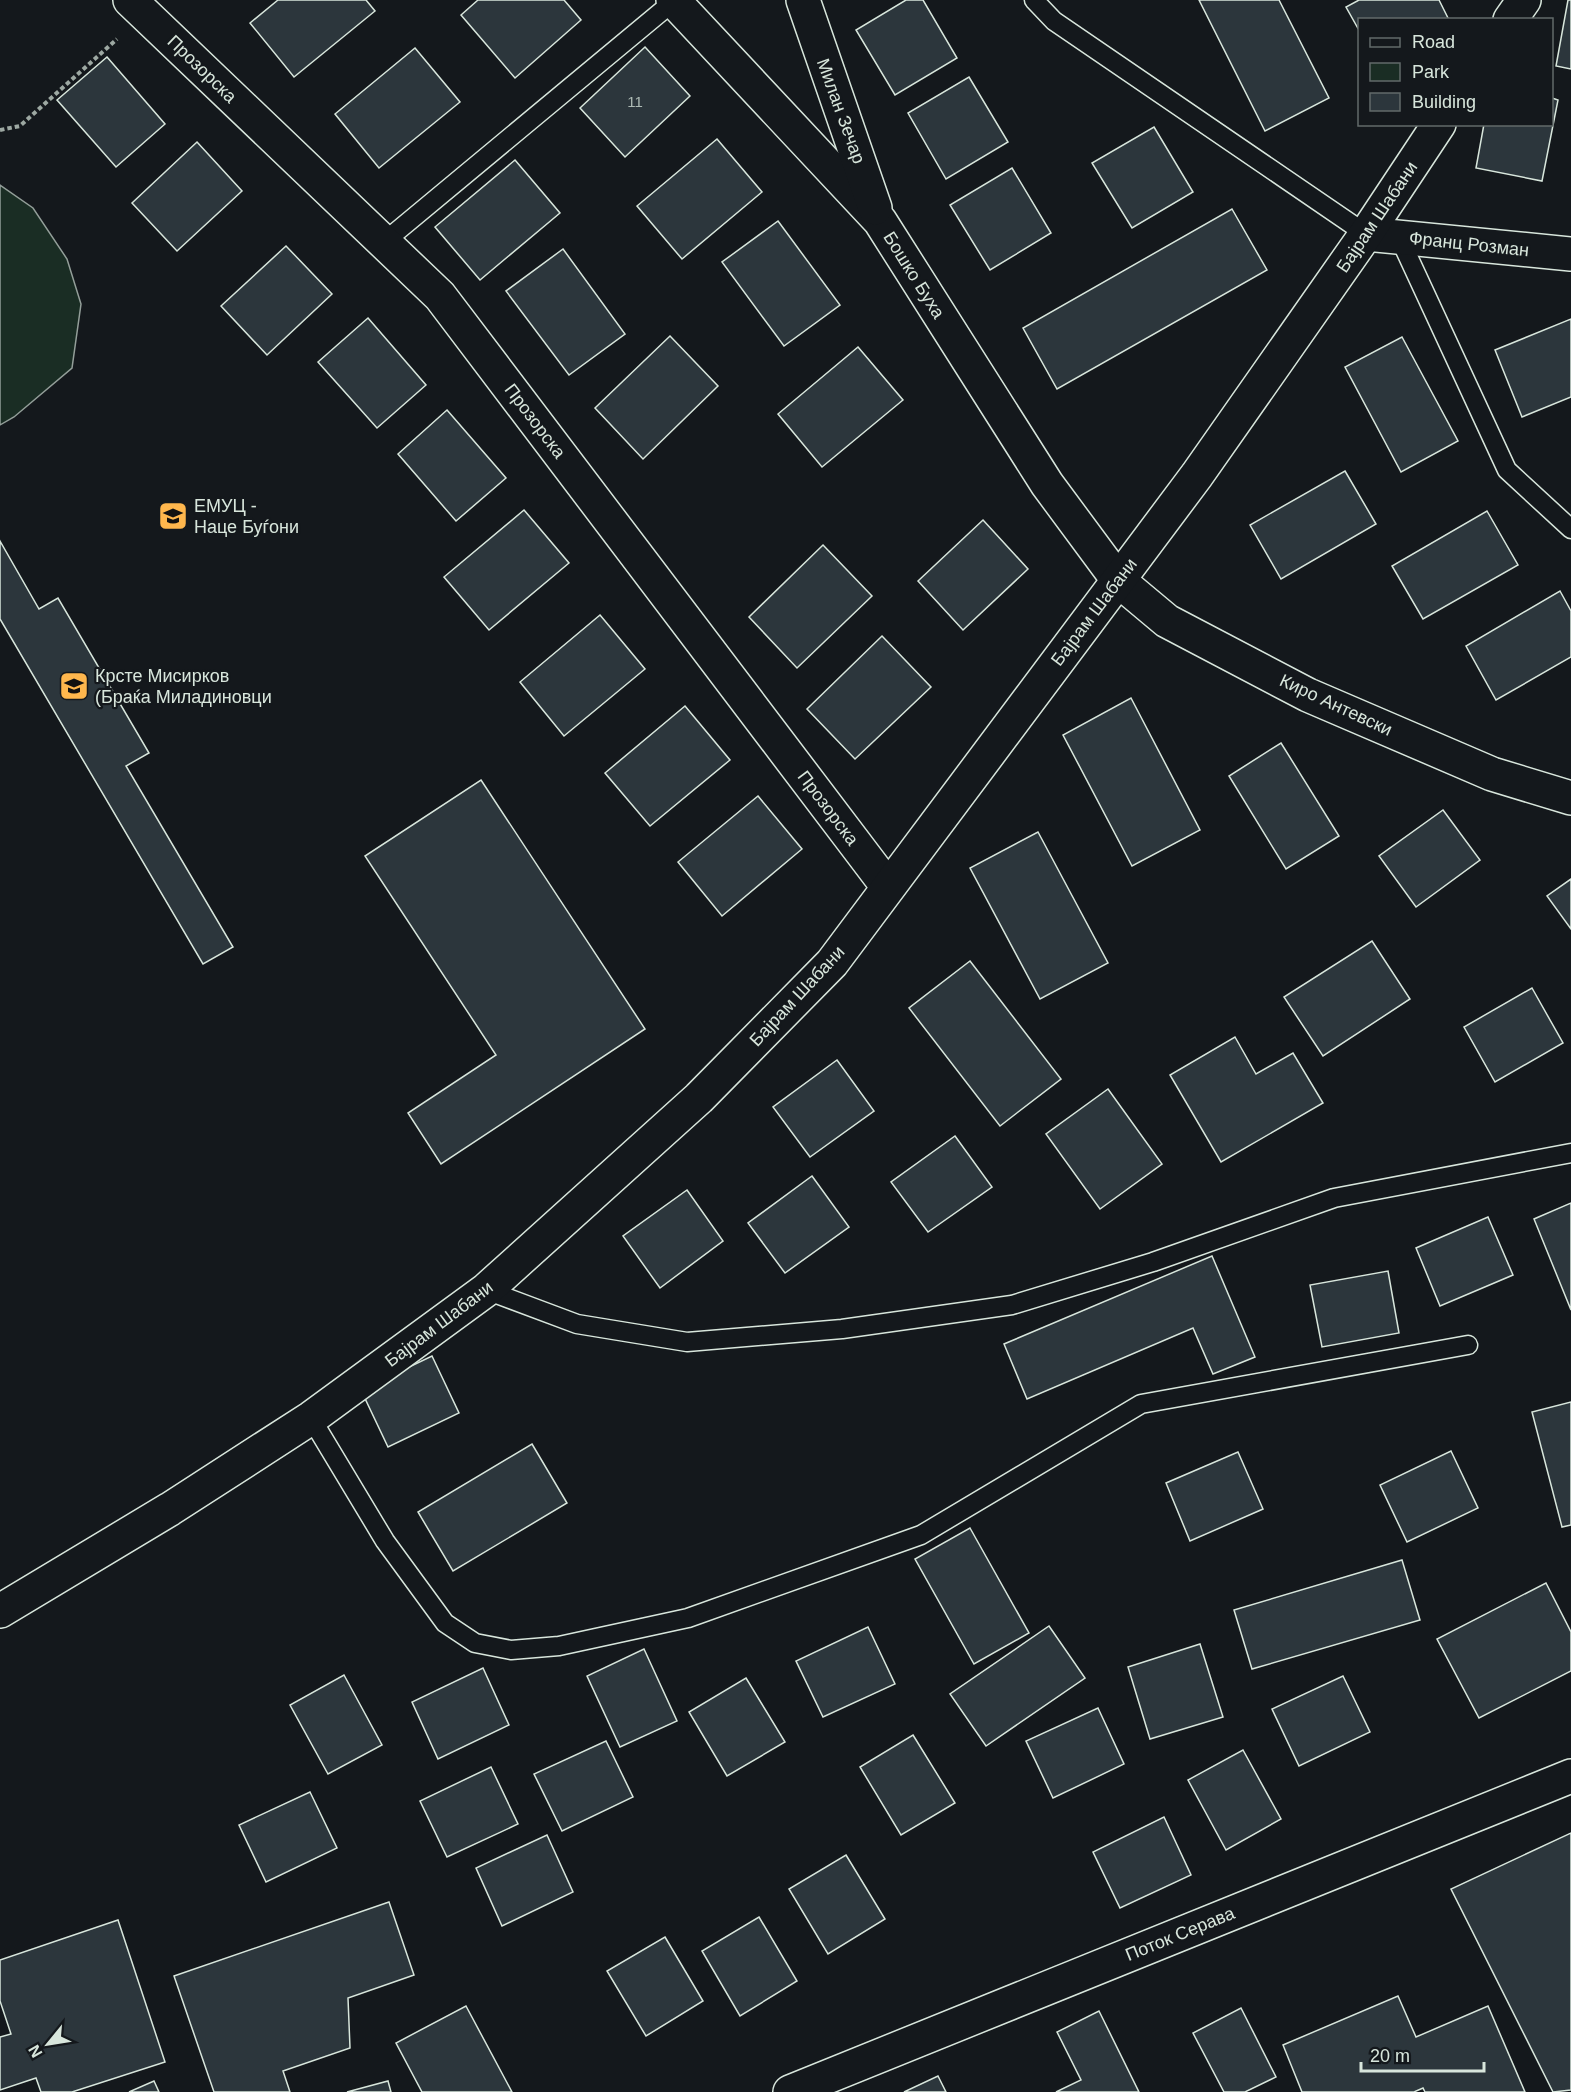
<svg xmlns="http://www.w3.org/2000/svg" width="1571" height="2092" font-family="Helvetica,sans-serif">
<rect width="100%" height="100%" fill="#14181c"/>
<polygon fill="#1a2d24" stroke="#939e99" stroke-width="1.5" points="0,185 33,208 67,259 81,304 72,368 14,417 0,425"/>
<g fill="#2c363c" stroke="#d8e6dc" stroke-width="1.5">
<polygon points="278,0 366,0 375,11 294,77 250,23"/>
<polygon points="478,0 564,0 581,20 515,78 461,15"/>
<polygon points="906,0 923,0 957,58 895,95 856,30"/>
<polygon points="1199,0 1279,0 1329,98 1265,131"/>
<polygon points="1359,0 1439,0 1449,20 1360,20 1360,32 1346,7"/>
<polygon points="1568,0 1571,0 1571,69 1556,66"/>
<polygon points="645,47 690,96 625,157 580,108"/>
<polygon points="415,48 460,102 379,168 335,114"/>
<polygon points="107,57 165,124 116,167 57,100"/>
<polygon points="969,77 1008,142 946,179 908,113"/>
<polygon points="1552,98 1558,100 1542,181 1476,168 1484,124 1552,124"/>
<polygon points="1154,127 1193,192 1132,228 1092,163"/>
<polygon points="717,139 762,192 682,259 637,206"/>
<polygon points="197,142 242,191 177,251 132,203"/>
<polygon points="515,160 560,213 480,280 435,227"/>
<polygon points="1012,168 1051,233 990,270 950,205"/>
<polygon points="1232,209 1267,270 1057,389 1023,328"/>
<polygon points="778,221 840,305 784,346 722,262"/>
<polygon points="286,246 332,294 267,355 221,306"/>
<polygon points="563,249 625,334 569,375 506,291"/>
<polygon points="368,318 426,385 377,428 318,362"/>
<polygon points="1571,319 1571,397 1522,417 1495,350"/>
<polygon points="670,336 718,386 643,459 595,408"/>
<polygon points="1402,337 1458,441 1401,472 1345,367"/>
<polygon points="858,347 903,400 822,467 778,414"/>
<polygon points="447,410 506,478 456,521 398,454"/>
<polygon points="1345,471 1376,524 1281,579 1250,525"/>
<polygon points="524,510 569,563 489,630 444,577"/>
<polygon points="1487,511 1518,565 1423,619 1392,566"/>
<polygon points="983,520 1028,569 963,630 918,581"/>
<polygon points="0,541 39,609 58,598 149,753 126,766 233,947 203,964 0,619"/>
<polygon points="823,545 872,596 797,668 749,617"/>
<polygon points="1560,591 1571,611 1571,657 1496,700 1466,646"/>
<polygon points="600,615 645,669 564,736 520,682"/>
<polygon points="882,636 931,687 855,759 807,709"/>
<polygon points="1131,698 1200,830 1132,866 1063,735"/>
<polygon points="685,706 730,760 650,826 605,773"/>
<polygon points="1281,743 1339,836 1286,869 1229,776"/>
<polygon points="481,780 645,1029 441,1164 408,1113 496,1055 365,856"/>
<polygon points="758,796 802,849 722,916 678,862"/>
<polygon points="1443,810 1480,860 1416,907 1379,856"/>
<polygon points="1038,832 1108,963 1040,999 970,868"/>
<polygon points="1571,879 1571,929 1547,896"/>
<polygon points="1372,941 1410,999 1323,1056 1284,997"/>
<polygon points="970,961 1061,1079 1000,1126 909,1008"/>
<polygon points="1532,988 1563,1043 1495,1082 1464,1027"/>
<polygon points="1235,1037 1256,1074 1293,1053 1323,1103 1221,1162 1170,1075"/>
<polygon points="837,1060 874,1111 810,1157 773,1107"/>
<polygon points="1108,1089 1162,1164 1100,1209 1046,1134"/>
<polygon points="955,1136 992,1187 928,1232 891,1182"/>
<polygon points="812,1176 849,1227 785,1273 748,1223"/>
<polygon points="687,1190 723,1241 660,1288 623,1236"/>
<polygon points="1571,1203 1571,1310 1534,1219"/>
<polygon points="1488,1217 1513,1275 1440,1306 1416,1248"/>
<polygon points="1212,1256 1255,1357 1213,1374 1193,1328 1027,1399 1004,1344"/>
<polygon points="1388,1271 1399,1333 1322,1347 1310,1285"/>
<polygon points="432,1356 459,1413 388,1447 361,1390"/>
<polygon points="1571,1402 1571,1525 1562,1527 1532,1412"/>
<polygon points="532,1444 567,1503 453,1571 418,1512"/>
<polygon points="1451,1451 1478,1508 1407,1542 1380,1485"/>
<polygon points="1238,1452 1263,1509 1190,1541 1166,1483"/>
<polygon points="970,1528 1029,1633 974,1664 915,1559"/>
<polygon points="1402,1560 1420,1620 1252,1669 1234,1610"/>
<polygon points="1546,1583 1571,1632 1571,1671 1479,1718 1437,1639"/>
<polygon points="1049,1626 1085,1678 986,1746 950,1694"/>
<polygon points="868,1627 895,1684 823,1717 796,1661"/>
<polygon points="1200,1644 1223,1717 1150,1739 1128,1667"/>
<polygon points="644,1649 677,1721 620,1747 587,1676"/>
<polygon points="483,1668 509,1725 438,1759 412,1702"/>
<polygon points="344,1675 382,1745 328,1774 290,1705"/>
<polygon points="1343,1676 1370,1732 1299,1766 1272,1709"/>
<polygon points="746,1678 785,1742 727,1776 689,1712"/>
<polygon points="1098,1708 1124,1764 1053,1798 1026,1741"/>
<polygon points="913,1735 955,1803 901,1835 860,1767"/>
<polygon points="606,1741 633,1797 562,1831 534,1774"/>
<polygon points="1243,1750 1281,1819 1226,1850 1188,1780"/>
<polygon points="491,1767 518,1824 447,1857 420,1801"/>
<polygon points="310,1792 337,1848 266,1882 239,1825"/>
<polygon points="1164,1817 1191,1875 1120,1908 1093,1852"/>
<polygon points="1571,1833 1571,2090 1553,2092 1451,1889"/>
<polygon points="547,1835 573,1892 502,1926 476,1868"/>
<polygon points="846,1855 885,1919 828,1954 789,1889"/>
<polygon points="389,1902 414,1975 348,1998 350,2048 283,2071 290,2092 214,2092 174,1976"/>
<polygon points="759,1917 797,1981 740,2016 702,1951"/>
<polygon points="118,1920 165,2062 72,2092 41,2092 36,2078 0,2090 0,2037 11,2034 0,2001 0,1960"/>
<polygon points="665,1937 703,2001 646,2036 607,1971"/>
<polygon points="1398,1996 1416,2037 1488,2006 1525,2092 1425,2092 1423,2088 1414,2092 1302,2092 1283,2045"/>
<polygon points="466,2006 512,2092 422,2092 396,2043"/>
<polygon points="1241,2008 1276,2077 1245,2092 1224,2092 1193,2033"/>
<polygon points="1099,2011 1139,2092 1056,2092 1081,2080 1057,2032"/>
<polygon points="938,2076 946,2092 904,2092"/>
<polygon points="154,2081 159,2092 129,2092"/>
<polygon points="388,2081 391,2092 347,2092"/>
</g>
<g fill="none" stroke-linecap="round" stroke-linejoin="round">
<g stroke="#d8e6dc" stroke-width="21">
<g id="service">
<polyline points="1034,0 1054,21 1366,234"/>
<polyline points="1399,237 1507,470 1571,529"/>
<polyline points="384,242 674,1"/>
<polyline points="486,1290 577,1324 687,1342 842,1329 1012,1305 1153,1262 1334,1198 1571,1153"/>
<polyline points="311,1418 385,1541 445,1623 475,1643 511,1650 559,1646 688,1618 921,1535 1141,1404 1468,1345"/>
</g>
</g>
<g stroke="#d8e6dc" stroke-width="36">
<g id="minor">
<polyline points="130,0 440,296 888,887"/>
<polyline points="673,0 880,221 1047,484 1118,580 1167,621 1308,695 1492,774 1571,798"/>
<polyline points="803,0 875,208"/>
<polyline points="1510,20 1524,0"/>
<polyline points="1366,234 1571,254"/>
<polyline points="0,1611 170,1509 311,1418 486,1290 699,1098 832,963 1197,475 1366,234 1439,124"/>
<polyline points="790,2092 1571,1776"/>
</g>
</g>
<polyline stroke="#9da8a2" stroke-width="4" stroke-dasharray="4.5 3" stroke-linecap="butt" points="0,130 20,126 117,39"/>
<use href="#service" stroke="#14181c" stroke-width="18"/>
<use href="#minor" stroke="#14181c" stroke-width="33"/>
</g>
<defs>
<g id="school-square" transform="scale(1.5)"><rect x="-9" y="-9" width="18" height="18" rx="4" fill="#ffb74d" stroke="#14181c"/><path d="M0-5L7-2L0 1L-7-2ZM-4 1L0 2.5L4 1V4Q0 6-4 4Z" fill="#111"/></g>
</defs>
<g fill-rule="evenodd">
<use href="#school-square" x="173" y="516"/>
<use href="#school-square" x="74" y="686"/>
</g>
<g text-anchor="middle" stroke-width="4.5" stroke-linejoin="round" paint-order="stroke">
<g font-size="15" fill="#adbab4">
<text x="635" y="107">11</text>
</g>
<g font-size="18" fill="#d8e6dc" stroke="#14181c">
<text transform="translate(202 69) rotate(44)" y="6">Прозорска</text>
<text transform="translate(841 111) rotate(70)" y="6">Милан Зечар</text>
<text transform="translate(1377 217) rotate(-56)" y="6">Бајрам Шабани</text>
<text transform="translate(1469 244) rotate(6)" y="6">Франц Розман</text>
<text transform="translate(914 275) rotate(58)" y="6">Бошко Буха</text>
<text transform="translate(535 421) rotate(53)" y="6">Прозорска</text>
<text transform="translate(1094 612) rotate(-53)" y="6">Бајрам Шабани</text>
<text transform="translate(1336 705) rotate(25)" y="6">Киро Антевски</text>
<text transform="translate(828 808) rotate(53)" y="6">Прозорска</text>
<text transform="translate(797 996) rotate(-47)" y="6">Бајрам Шабани</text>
<text transform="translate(439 1324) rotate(-37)" y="6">Бајрам Шабани</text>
<text transform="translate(1180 1934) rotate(-22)" y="6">Поток Серава</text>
</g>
<g font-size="18" fill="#d8e6dc" stroke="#14181c" text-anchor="start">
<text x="194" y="512">ЕМУЦ -<tspan x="194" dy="21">Наце Буѓони</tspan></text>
<text x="95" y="682">Крсте Мисирков<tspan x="95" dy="21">(Браќа Миладиновци</tspan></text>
</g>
</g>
<rect x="1358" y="18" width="195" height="108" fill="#14181c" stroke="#626a69" stroke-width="1.5"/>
<rect x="1370" y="38" width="30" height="9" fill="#14181c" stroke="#626a69" stroke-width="1.5"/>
<text x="1412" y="48" font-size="18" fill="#d8e6dc">Road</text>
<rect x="1370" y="63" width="30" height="18" fill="#1a2d24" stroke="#626a69" stroke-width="1.5"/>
<text x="1412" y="78" font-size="18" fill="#d8e6dc">Park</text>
<rect x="1370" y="93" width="30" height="18" fill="#2c363c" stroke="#626a69" stroke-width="1.5"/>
<text x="1412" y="108" font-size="18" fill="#d8e6dc">Building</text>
<g transform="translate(48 2044) rotate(240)" stroke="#14181c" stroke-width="4.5" paint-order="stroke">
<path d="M0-4.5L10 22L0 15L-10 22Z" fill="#d8e6dc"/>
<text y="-9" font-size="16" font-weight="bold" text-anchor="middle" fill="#d8e6dc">N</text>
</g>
<path d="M1361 2062v9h123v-9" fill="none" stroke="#d8e6dc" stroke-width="3"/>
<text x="1370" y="2062" font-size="18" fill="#d8e6dc" stroke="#14181c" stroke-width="4.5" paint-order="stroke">20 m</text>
</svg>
